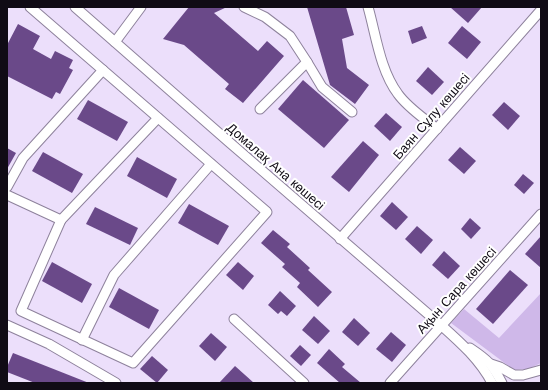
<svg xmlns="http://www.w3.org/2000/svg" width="548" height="390" font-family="'Work Sans',sans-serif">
<rect width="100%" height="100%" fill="#ecdffb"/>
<polygon fill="#cfb8e9" points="541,293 541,363 528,369 514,370 451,323 464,309 499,338"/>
<g fill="#6a4989">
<polygon points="189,7 227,7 214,13 258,51 267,41 284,56 243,103 225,89 229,84 184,45 163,39"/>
<polygon points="307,7 346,7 354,35 342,39 347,68 369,85 355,104 330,85"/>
<polygon points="450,7 482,7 468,23"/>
<polygon points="18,24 40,36 33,49 51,59 55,51 73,60 69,68 73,70 60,94 56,92 52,99 7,76 7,45"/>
<polygon points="422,26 427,38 412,44 408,31"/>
<polygon points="462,26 481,42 467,59 448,43"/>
<polygon points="428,67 444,82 432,95 416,81"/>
<polygon points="303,80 349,120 324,148 278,109"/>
<polygon points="88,100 128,122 117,141 77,119"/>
<polygon points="504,102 520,116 508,130 492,115"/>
<polygon points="386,113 402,127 390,141 374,126"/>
<polygon points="363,141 379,155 349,192 331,177"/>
<polygon points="460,147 476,161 464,174 448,160"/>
<polygon points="7,148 16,153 7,169"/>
<polygon points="43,152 83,174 72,193 32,171"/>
<polygon points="137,157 177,179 167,198 127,176"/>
<polygon points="523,174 534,183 524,194 514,185"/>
<polygon points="392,202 408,217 396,230 380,216"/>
<polygon points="189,204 229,226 218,245 178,223"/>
<polygon points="95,207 138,228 130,245 86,224"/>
<polygon points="470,218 481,228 471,239 461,229"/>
<polygon points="417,226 433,240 421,254 405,239"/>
<polygon points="273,230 290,244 287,247 310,268 308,270 332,292 318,307 297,287 300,283 282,267 285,264 261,243"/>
<polygon points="541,236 541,268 525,254"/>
<polygon points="444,251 460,266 448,279 432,265"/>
<polygon points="52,262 92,284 82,303 42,281"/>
<polygon points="238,262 254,276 243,290 226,275"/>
<polygon points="510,270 528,285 493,324 476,309"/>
<polygon points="119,288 159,310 149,329 109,307"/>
<polygon points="280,291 296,306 287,316 281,311 278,314 268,305"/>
<polygon points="314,316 330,331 318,344 302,330"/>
<polygon points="354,318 370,333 358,346 342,332"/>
<polygon points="391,332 406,345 392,362 376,349"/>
<polygon points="211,333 227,347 215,361 199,346"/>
<polygon points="300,345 311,355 301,366 290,356"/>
<polygon points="329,349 345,364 342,367 361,383 340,383 317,363"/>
<polygon points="13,353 89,383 35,383 7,372 7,367"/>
<polygon points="152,356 168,370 157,383 140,369"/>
<polygon points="235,366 254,383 219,383"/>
</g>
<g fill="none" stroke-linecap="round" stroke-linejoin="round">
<g stroke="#8e829c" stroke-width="11">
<g id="minor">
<path d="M75,7l154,135 213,184c19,17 38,34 50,57"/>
<polyline points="244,7 265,17 290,36 307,62 260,109"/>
<path d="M368,7c8,28 12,63 30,87 10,14 26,24 39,35"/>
<polyline points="115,42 141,7"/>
<polyline points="307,62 322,87 352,112"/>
<polyline points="7,187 23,158 103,70"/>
<polyline points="7,195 61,220 21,311 133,363 267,212 30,7"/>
<polyline points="61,220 158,118"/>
<polyline points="340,239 541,10"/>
<polyline points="234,319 304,383"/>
<polyline points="7,325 49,344 116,383"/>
<polyline points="82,340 114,275 211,164"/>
<path d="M470,348c18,12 22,16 32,35"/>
<polyline points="491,364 500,367 514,375 523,375 541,370"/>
<polyline points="390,383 541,214"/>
</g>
</g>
<use href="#minor" stroke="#fff" stroke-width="9"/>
</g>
<g text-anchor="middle" stroke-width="4" stroke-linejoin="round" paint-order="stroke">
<g font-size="13" fill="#100b15" stroke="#fff">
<text transform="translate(431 116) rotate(-49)" y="5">Баян Сұлу көшесі</text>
<text transform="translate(276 166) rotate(41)" y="5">Домалақ Ана көшесі</text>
<text transform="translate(456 290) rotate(-48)" y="5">Ақын Сара көшесі</text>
</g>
</g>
<rect width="548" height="390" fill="none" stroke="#100b15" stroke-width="16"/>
</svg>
